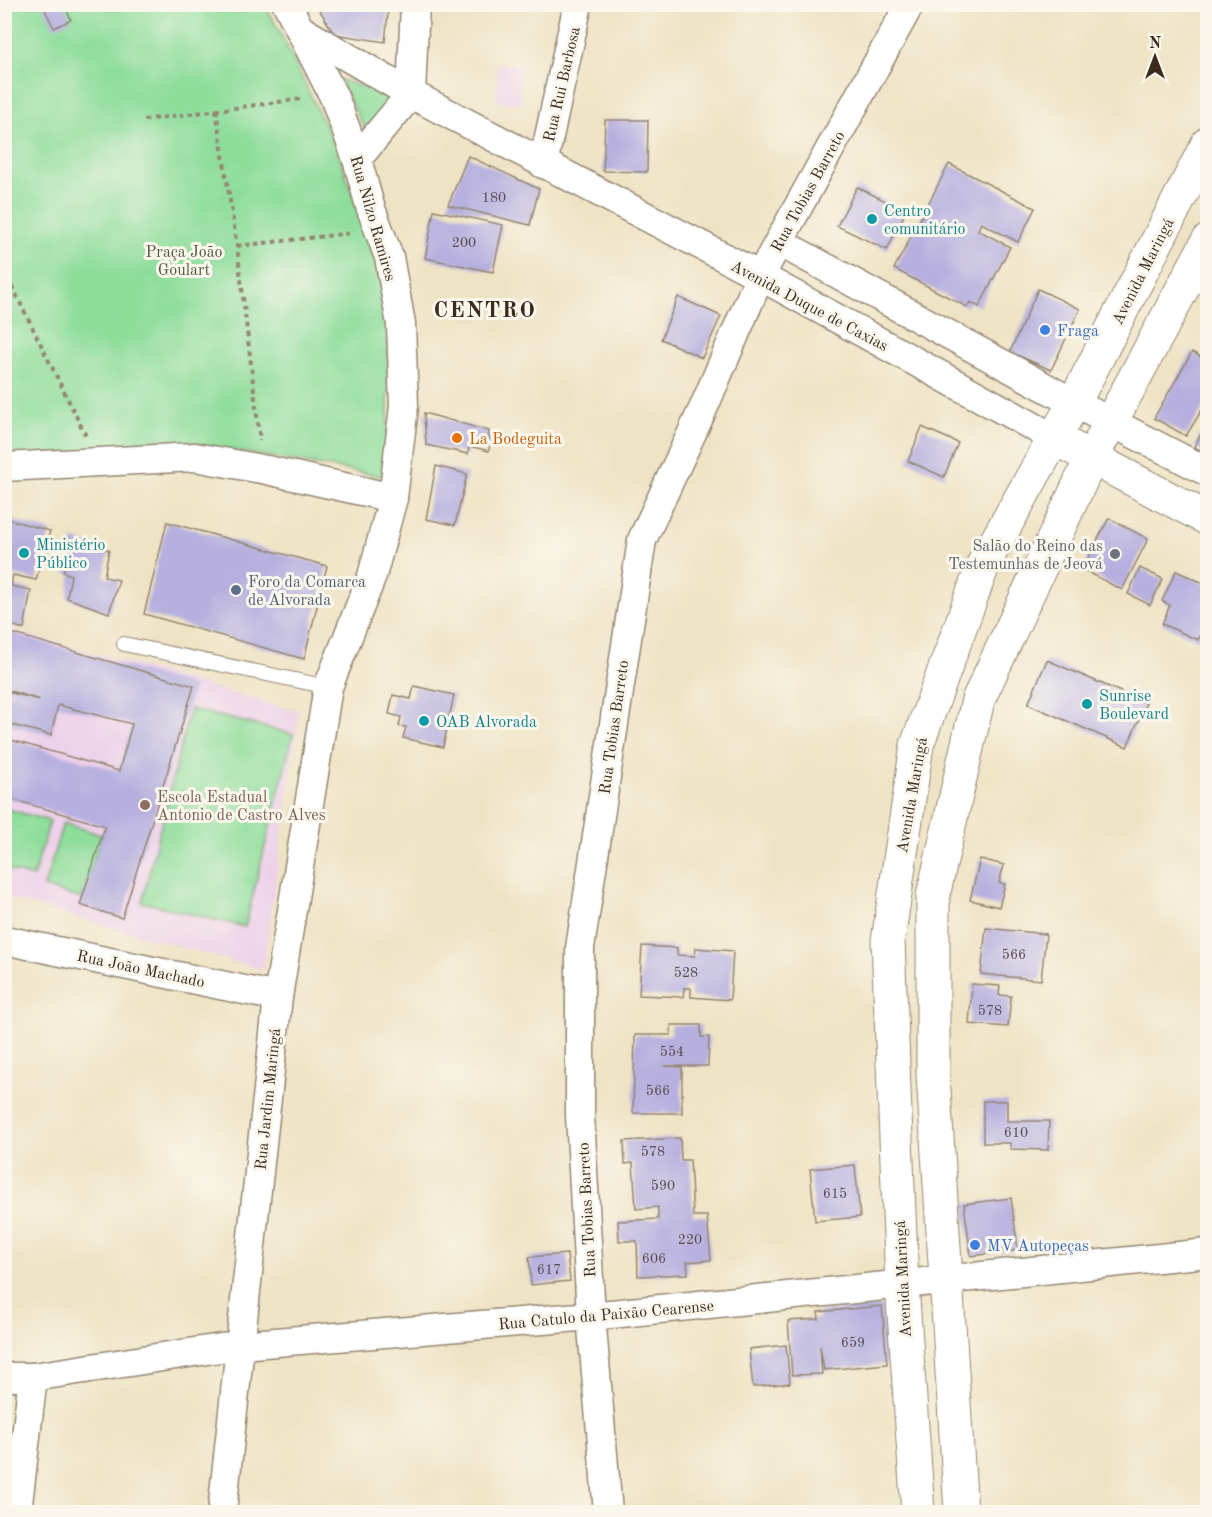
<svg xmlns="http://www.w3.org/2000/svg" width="1212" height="1517" font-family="'Old Standard TT',serif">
<rect width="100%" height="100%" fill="#fbf7ec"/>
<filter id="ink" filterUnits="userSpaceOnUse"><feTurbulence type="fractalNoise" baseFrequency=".0167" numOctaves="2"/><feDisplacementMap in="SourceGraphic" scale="12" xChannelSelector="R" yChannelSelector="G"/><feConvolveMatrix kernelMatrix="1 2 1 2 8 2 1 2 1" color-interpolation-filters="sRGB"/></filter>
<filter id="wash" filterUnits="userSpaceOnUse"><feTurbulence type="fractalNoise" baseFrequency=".008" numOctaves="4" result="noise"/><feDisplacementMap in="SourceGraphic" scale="24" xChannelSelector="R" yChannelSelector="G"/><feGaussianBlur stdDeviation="1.35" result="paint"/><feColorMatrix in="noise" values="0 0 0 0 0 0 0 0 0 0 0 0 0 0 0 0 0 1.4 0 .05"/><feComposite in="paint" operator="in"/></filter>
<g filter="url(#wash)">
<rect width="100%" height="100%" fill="#eee3c4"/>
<g fill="#edd0e9">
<polygon points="497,64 517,64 521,104 497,102"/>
<polygon points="4,628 299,712 263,970 5,897"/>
</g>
<g fill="#8edd9b" stroke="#64845c" stroke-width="1.5">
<polygon points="5,5 264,5 278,28 339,154 388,301 388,477 195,444 5,457"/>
<polygon points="339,79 399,99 367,133"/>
<polygon points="190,709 293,734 245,927 142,902"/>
<polygon points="4,808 50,821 33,877 5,869"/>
<polygon points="63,823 102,835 82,899 44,887"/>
</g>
<g id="blocks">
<g fill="#b7b0df">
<polygon points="42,4 64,4 71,20 54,28"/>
<polygon points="316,4 389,4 385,42 334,34"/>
<polygon points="605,120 648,120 647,172 603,171"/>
<polygon points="468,156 539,189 530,225 448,205"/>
<polygon points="949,164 1035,208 1018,242 981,223 978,230 1010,247 979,307 970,302 967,307 894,269"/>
<polygon points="857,187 906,211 887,250 837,226"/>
<polygon points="434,210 503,225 493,272 425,258"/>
<polygon points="1038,289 1080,309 1051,370 1010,352"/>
<polygon points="678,297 721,316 702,358 661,339"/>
<polygon points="1192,352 1208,361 1208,400 1186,436 1154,418"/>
<polygon points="424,413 489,431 489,451 469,446 468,454 426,445"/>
<polygon points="1208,421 1208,454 1194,447"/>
<polygon points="922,427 958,443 944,477 908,461"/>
<polygon points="436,466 467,474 455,525 426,519"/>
<polygon points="4,518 50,531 36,580 13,575 11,586 31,590 24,629 4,623"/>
<polygon points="1109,518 1148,539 1122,590 1082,569"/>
<polygon points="167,522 327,566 304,659 144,614"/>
<polygon points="73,540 109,550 104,577 119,580 109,613 67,598 71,575 63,572"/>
<polygon points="1140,568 1163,579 1150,605 1128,594"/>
<polygon points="1176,571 1208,585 1208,618 1198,640 1162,624 1170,605 1162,601"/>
<polygon points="4,631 194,686 122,918 80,905 105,826 4,797 4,738 119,771 132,724 58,705 51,735 4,723 4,691 40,700 4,689"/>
<polygon points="1047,660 1146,703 1127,747 1028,704"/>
<polygon points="414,686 454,695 443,747 403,738 406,727 399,726 401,717 389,714 393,695 411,699"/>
<polygon points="980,859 1004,865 999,883 1005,884 999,907 970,900"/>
<polygon points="986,928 1046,934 1041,980 981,974"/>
<polygon points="642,946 677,948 677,955 695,956 696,948 733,951 730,1000 691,997 691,988 684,988 683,997 639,995"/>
<polygon points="972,984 1000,986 999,995 1011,996 1008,1027 969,1024"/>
<polygon points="671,1025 701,1025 701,1037 709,1037 708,1066 664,1066 682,1067 682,1113 633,1113 635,1035 671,1035"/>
<polygon points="983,1101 1007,1101 1007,1121 1049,1121 1048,1150 1010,1149 1010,1143 983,1143"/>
<polygon points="680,1138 681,1160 690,1160 693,1216 707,1216 711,1260 687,1262 688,1274 638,1276 637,1241 619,1241 618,1221 658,1219 658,1207 636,1209 633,1163 625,1164 624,1141"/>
<polygon points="855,1165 860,1217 815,1221 810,1169"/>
<polygon points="1011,1198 1018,1250 971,1256 964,1204"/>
<polygon points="567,1254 570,1281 531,1285 529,1257"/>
<polygon points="882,1306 887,1364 824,1370 820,1346 822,1374 792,1375 788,1321 819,1319 818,1312"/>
<polygon points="786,1345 790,1383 753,1387 749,1349"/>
</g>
</g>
</g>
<g filter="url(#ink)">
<use href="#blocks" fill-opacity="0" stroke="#948671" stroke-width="1.5"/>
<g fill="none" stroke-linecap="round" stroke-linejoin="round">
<g stroke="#948671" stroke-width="16">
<polyline id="service" points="124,644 328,687"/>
</g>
<g stroke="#948671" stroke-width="31">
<g id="minor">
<polyline points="301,30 411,94 760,276 1054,438"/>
<polyline points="411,94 415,4"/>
<polyline points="357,159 411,94"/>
<polyline points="543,164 578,4"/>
<polyline points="779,242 1074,403 1208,472"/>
<polyline points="4,467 195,457 267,470 393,498"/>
<polyline points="4,940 278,997"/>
<polyline points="4,1377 33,1377 240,1345 591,1316 1208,1253"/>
<polyline points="17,1512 33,1377"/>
<polyline points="222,1512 278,997 328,687 372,576 393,498 404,406 401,324 389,257 370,206 357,159 334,97 287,4"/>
<polyline points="608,1512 591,1316 580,1115 580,948 642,540 703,409 760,276 910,4"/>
</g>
</g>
<g stroke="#948671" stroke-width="35">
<polyline id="tertiary" points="1054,438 1208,519"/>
</g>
<g stroke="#948671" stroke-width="35">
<g id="secondary">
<polyline points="918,1512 902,1285 888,941 917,745 983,565 1074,403 1208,143"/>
<polyline points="961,1512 933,1075 933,896 978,700 1092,457 1208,241"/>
</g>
</g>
<g stroke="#948671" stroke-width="4" stroke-dasharray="4.5 4.5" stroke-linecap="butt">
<polyline points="216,110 237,246 260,441"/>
<polyline points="144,120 301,99"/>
<polyline points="237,246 352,233"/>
<polyline points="4,270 86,436"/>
</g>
<use href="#service" stroke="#fff" stroke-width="14"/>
<use href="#minor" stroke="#fff" stroke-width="28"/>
<use href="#tertiary" stroke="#fff" stroke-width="33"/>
<use href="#secondary" stroke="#fff" stroke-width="33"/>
</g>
</g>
<g fill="#0f9aa8" stroke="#fbf7ec" stroke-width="2">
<circle cx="872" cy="219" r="6"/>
<circle cx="24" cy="553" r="6"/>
<circle cx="1087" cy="704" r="6"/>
<circle cx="424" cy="721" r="6"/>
</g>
<g fill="#3f7fe0" stroke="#fbf7ec" stroke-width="2">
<circle cx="1045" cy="330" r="6"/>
<circle cx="975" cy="1245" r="6"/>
</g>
<circle fill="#e8710a" stroke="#fbf7ec" stroke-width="2" cx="457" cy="438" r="6"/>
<circle fill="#6b7280" stroke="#fbf7ec" stroke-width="2" cx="1115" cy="554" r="6"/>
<circle fill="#5c6f8a" stroke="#fbf7ec" stroke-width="2" cx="236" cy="590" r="6"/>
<circle fill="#8d6e63" stroke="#fbf7ec" stroke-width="2" cx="145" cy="805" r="6"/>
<g text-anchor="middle" stroke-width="6" stroke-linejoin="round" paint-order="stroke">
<g font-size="14" fill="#5a4c4e">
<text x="494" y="202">180</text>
<text x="464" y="247">200</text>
<text x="1014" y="959">566</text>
<text x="686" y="977">528</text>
<text x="990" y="1015">578</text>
<text x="672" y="1056">554</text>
<text x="658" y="1095">566</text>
<text x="1016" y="1137">610</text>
<text x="653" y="1156">578</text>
<text x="663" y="1190">590</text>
<text x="835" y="1198">615</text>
<text x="690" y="1244">220</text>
<text x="654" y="1263">606</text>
<text x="549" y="1274">617</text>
<text x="853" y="1347">659</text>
</g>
<g font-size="16" fill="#3b2a1e" stroke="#fbf7ec">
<text transform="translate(561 84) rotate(-77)" y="6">Rua Rui Barbosa</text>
<text transform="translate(807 191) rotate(-61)" y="6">Rua Tobias Barreto</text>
<text transform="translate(374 218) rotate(74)" y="6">Rua Nilzo Ramires</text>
<text transform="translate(1142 271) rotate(-63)" y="6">Avenida Maringá</text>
<text transform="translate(810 305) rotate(28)" y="6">Avenida Duque de Caxias</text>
<text transform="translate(613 727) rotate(-82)" y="6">Rua Tobias Barreto</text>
<text transform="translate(911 795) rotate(-80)" y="6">Avenida Maringá</text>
<text transform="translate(141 968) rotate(12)" y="6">Rua João Machado</text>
<text transform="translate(267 1099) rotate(-84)" y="6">Rua Jardim Maringá</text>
<text transform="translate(586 1210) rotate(-93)" y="6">Rua Tobias Barreto</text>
<text transform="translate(902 1279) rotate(-93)" y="6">Avenida Maringá</text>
<text transform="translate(606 1314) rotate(-5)" y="6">Rua Catulo da Paixão Cearense</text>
</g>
<g font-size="16" fill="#0d838f" stroke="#fbf7ec" text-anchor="start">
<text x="884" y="216">Centro<tspan x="884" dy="18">comunitário</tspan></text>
<text x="36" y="550">Ministério<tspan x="36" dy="18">Público</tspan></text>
<text x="1099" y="701">Sunrise<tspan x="1099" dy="18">Boulevard</tspan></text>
<text x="436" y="727">OAB Alvorada</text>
</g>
<g font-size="16" fill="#50573d" stroke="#fbf7ec">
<text x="184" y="257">Praça João<tspan x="184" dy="18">Goulart</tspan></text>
</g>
<g font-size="16" fill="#366cbe" stroke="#fbf7ec" text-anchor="start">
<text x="1057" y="336">Fraga</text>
<text x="987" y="1251">MV Autopeças</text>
</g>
<g font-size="16" fill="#c56008" stroke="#fbf7ec" text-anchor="start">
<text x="469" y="444">La Bodeguita</text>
</g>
<g font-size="16" fill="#5b616d" stroke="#fbf7ec" text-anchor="end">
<text x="1103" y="551">Salão do Reino das<tspan x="1103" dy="18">Testemunhas de Jeová</tspan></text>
</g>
<g font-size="16" fill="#4e5e75" stroke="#fbf7ec" text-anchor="start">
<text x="248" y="587">Foro da Comarca<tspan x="248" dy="18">de Alvorada</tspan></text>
</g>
<g font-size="16" fill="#785e54" stroke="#fbf7ec" text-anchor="start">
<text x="157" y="802">Escola Estadual<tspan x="157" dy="18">Antonio de Castro Alves</tspan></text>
</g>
<g font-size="22" font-weight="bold" letter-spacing="1.5" fill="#3b2a1e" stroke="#fbf7ec">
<text x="485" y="317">CENTRO</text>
</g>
</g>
<rect width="1212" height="1517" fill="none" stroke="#fbf7ec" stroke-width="24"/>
<g transform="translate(1155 57)" stroke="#fbf7ec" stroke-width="4.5" paint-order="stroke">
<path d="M0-4.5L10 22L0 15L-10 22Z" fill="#3b2a1e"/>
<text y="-9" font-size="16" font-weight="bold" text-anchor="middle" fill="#3b2a1e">N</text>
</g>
</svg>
